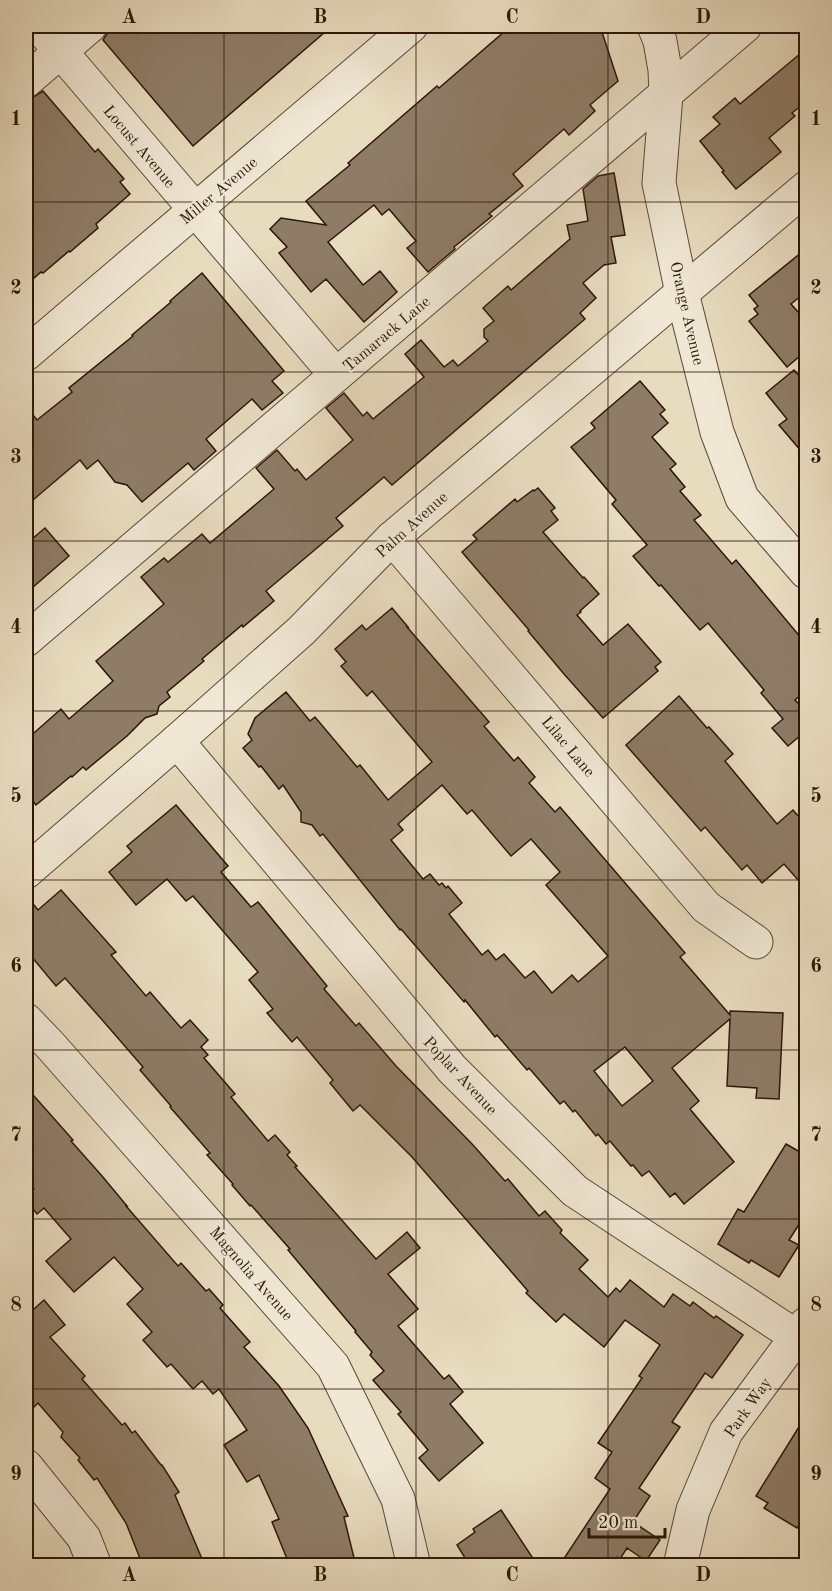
<svg xmlns="http://www.w3.org/2000/svg" width="832" height="1591" font-family="'Old Standard TT',serif">
<rect width="100%" height="100%" fill="#e8dcbf"/>
<filter id="stains"><feTurbulence type="fractalNoise" baseFrequency=".00333" numOctaves="4"/><feColorMatrix values="0 0 0 0 .2 0 0 0 0 .09 0 0 0 0 .02 0 0 0 .5 -.17"/></filter>
<radialGradient id="worn" r=".72"><stop offset=".6" stop-color="#630" stop-opacity="0"/><stop offset="1" stop-color="#630" stop-opacity=".3"/></radialGradient>
<g fill="#8e7c67" stroke="#2d1508" stroke-width="1.5" fill-rule="evenodd">
<polygon points="115,26 332,26 193,146 103,40 108,32"/>
<polygon points="511,26 600,26 618,81 590,105 595,111 569,135 564,129 513,174 523,186 489,214 492,216 454,247 455,249 428,272 407,248 416,241 389,209 382,215 374,205 328,242 363,285 380,271 397,292 364,322 326,279 311,292 279,253 287,247 270,229 281,218 326,225 306,201 350,165 348,163 437,86 439,88"/>
<polygon points="807,48 807,101 792,113 795,116 769,138 781,152 736,189 722,172 724,171 700,141 720,124 713,117 735,98 740,104"/>
<polygon points="43,91 95,152 98,149 124,179 120,182 130,194 96,224 98,228 70,252 69,251 43,273 41,272 26,285 26,99 30,99"/>
<polygon points="614,173 625,235 611,237 616,263 604,265 583,283 596,298 580,313 585,319 392,485 384,477 336,518 343,526 266,591 274,601 243,627 242,625 202,659 204,661 167,692 170,697 159,706 157,714 145,718 127,736 86,770 83,767 72,777 71,776 36,805 26,793 26,740 61,709 69,719 113,681 96,661 164,604 141,577 164,558 168,562 202,534 210,543 274,489 256,468 277,450 295,471 297,469 306,480 353,440 326,408 344,393 363,416 367,412 373,419 424,377 405,354 421,340 444,367 453,360 458,366 488,341 484,337 484,329 494,321 483,308 508,286 511,290 570,239 567,225 588,221 583,189 598,176"/>
<polygon points="807,248 807,291 791,304 807,322 807,350 787,367 749,321 758,314 754,309 758,306 749,295"/>
<polygon points="202,273 284,371 272,381 283,393 262,410 252,399 206,439 216,451 194,470 188,463 142,502 127,485 115,482 98,460 87,469 80,460 26,506 26,406 37,420 72,392 69,388 133,336 132,335 171,302 170,301"/>
<polygon points="794,370 807,385 807,458 779,425 787,419 766,393"/>
<polygon points="640,381 665,410 660,414 668,423 652,437 676,464 670,469 685,487 680,491 701,515 694,520 732,564 736,560 807,645 807,690 795,700 807,712 807,730 788,746 772,728 783,719 761,693 764,690 708,623 700,630 661,585 659,586 633,556 647,545 612,504 616,500 571,447 595,428 591,423"/>
<polygon points="538,488 555,508 551,511 558,520 543,532 583,578 584,577 599,594 580,611 581,612 577,615 603,645 628,624 661,662 655,667 658,671 603,718 564,674 528,631 529,630 462,552 477,539 473,535 515,499 517,502 533,490 534,491"/>
<polygon points="45,528 69,556 26,593 26,544"/>
<path d="M392,608l16,19h-1l82,95 -5,4 30,35 4,-4 17,20 -6,6 26,29 5,-5 125,146 -5,4 50,58v-4l53,2 -4,86 -23,-1 1,-10 -30,-2 3,-67 -58,49 27,33 -9,8 44,53 -50,42 -9,-11 -5,4 -21,-26 -7,5 -9,-11 -2,1 -21,-25 -4,3 -8,-10 -2,2 -21,-26 -2,2 -9,-11 -4,3 -31,-36 -2,2 -30,-35 -2,2 -30,-37 -1,2 -63,-73 -1,1 -77,-96 -3,2 -8,-11 -11,-3v-10l-18,-27 -4,4 -18,-23 -2,1 -16,-19 9,-8 -4,-6 7,-16 31,-26 24,29 5,-4 42,50 3,-2 28,35 44,-38 -60,-71 -5,5 -26,-30 5,-4 -11,-13 27,-24 4,5zM442,785l25,29 5,-4 39,46 20,-17 29,33 -14,13 62,71 -30,26 -6,-7 -20,18 -18,-22 -9,7 -21,-24 -8,6 -8,-10 -6,5 -33,-41 13,-11 -14,-17 -2,2 -4,-5 -3,2 -9,-11 -7,5 -32,-39 12,-10 -5,-6zM625,1047l28,34 -31,25 -28,-35z"/>
<polygon points="679,696 707,728 709,727 733,754 725,761 777,824 793,810 807,826 807,890 784,864 762,883 747,865 742,870 705,827 701,831 626,745"/>
<polygon points="176,805 228,866 221,872 251,907 258,902 327,986 324,989 356,1026 359,1023 396,1066 473,1145 505,1181 508,1179 539,1216 545,1211 562,1230 560,1233 588,1260 579,1269 608,1297 616,1288 620,1292 630,1280 664,1307 673,1294 690,1306 693,1302 714,1318 716,1316 743,1335 712,1378 705,1373 672,1422 680,1427 639,1488 650,1496 633,1522 660,1540 646,1561 627,1548 620,1559 617,1557 611,1566 559,1566 610,1489 595,1478 612,1452 598,1443 642,1378 639,1376 660,1345 625,1320 604,1347 564,1314 556,1322 526,1293 528,1291 412,1157 360,1105 353,1111 330,1083 333,1080 297,1037 292,1042 267,1013 273,1009 249,980 258,972 193,896 186,901 167,879 136,905 109,872 132,852 127,846"/>
<polygon points="61,890 116,952 111,955 146,996 150,992 181,1028 190,1020 208,1040 201,1047 208,1055 204,1058 235,1094 231,1097 268,1141 275,1135 290,1152 287,1155 297,1166 295,1167 376,1259 407,1232 420,1248 388,1274 418,1309 398,1326 444,1379 449,1375 463,1392 450,1404 483,1443 439,1481 419,1458 428,1450 398,1414 401,1412 373,1380 384,1371 370,1355 372,1352 355,1332 356,1331 288,1250 290,1249 251,1205 250,1206 232,1185 233,1184 207,1155 210,1153 170,1107 171,1106 140,1070 143,1067 104,1022 65,978 56,986 26,950 26,895 38,910"/>
<polygon points="26,1087 73,1140 71,1141 102,1176 127,1206 126,1206 178,1266 181,1263 206,1291 209,1289 223,1305 220,1308 250,1342 244,1347 279,1386 308,1428 348,1516 344,1517 356,1566 290,1566 272,1522 279,1519 259,1475 247,1482 224,1445 247,1430 219,1389 213,1394 202,1381 193,1389 171,1364 167,1367 143,1340 152,1332 127,1304 143,1289 114,1257 74,1292 46,1261 71,1239 44,1208 37,1214 26,1200 26,1196 34,1189 26,1179"/>
<polygon points="786,1144 807,1156 807,1212 789,1240 799,1245 779,1277 751,1260 749,1263 718,1244 738,1209 744,1212"/>
<polygon points="44,1300 65,1325 50,1337 85,1376 82,1379 122,1425 125,1423 132,1433 135,1431 161,1465 162,1465 179,1492 175,1495 205,1566 143,1566 126,1523 97,1478 94,1480 78,1460 80,1458 61,1437 63,1432 38,1403 26,1415 26,1316"/>
<polygon points="807,1414 807,1512 797,1528 764,1508 768,1503 756,1496"/>
<polygon points="501,1510 538,1566 470,1566 457,1545 475,1532 473,1529"/>
</g>
<g fill="none" stroke-linecap="round" stroke-linejoin="round">
<g stroke="#5c4736" stroke-width="35">
<g id="minor">
<polyline points="39,26 336,375"/>
<polyline points="654,26 660,41 665,70 666,95 659,183 682,293 717,432 742,498 806,572"/>
<polyline points="26,81 90,26"/>
<polyline points="26,354 411,26"/>
<polyline points="392,538 706,907 756,942"/>
<polyline points="26,640 745,26"/>
<polyline points="177,741 452,1069 575,1191 797,1337 806,1341"/>
<polyline points="26,872 177,741 301,631 392,538 806,188"/>
<polyline points="26,1020 50,1045 333,1366 398,1499 414,1566"/>
<polyline points="26,1466 84,1538 95,1566"/>
<polyline points="680,1566 693,1510 726,1432 806,1324"/>
</g>
</g>
<use href="#minor" stroke="#f0e8d5" stroke-width="33"/>
</g>
<path fill="none" stroke="#2d1508" stroke-width="1.5" stroke-opacity="0.55" d="M224,26v1540M416,26v1540M608,26v1540M26,202h780M26,372h780M26,541h780M26,711h780M26,880h780M26,1050h780M26,1219h780M26,1389h780"/>
<g text-anchor="middle" stroke-width="4.5" stroke-linejoin="round" paint-order="stroke">
<g font-size="16" fill="#2d1508" stroke="#f0e8d5">
<text transform="translate(140 146) rotate(50)" y="6">Locust Avenue</text>
<text transform="translate(218 190) rotate(-40)" y="6">Miller Avenue</text>
<text transform="translate(688 313) rotate(77)" y="6">Orange Avenue</text>
<text transform="translate(386 333) rotate(-40)" y="6">Tamarack Lane</text>
<text transform="translate(411 524) rotate(-42)" y="6">Palm Avenue</text>
<text transform="translate(569 746) rotate(50)" y="6">Lilac Lane</text>
<text transform="translate(461 1075) rotate(47)" y="6">Poplar Avenue</text>
<text transform="translate(252 1273) rotate(49)" y="6">Magnolia Avenue</text>
<text transform="translate(747 1407) rotate(-55)" y="6">Park Way</text>
</g>
</g>
<rect width="832" height="1591" fill="none" stroke="#e8dcbf" stroke-width="66"/>
<path d="M589 1528v9h76v-9" fill="none" stroke="#2d1508" stroke-width="3"/>
<text x="598" y="1528" font-size="18" fill="#2d1508" stroke="#f0e8d5" stroke-width="4.5" paint-order="stroke">20 m</text>
<rect x="33" y="33" width="766" height="1525" fill="none" stroke="#2d1508" stroke-width="2"/>
<g font-size="20" text-anchor="middle" font-weight="bold" fill="#2d1508">
<text x="129" y="23">A</text>
<text x="320" y="23">B</text>
<text x="512" y="23">C</text>
<text x="703" y="23">D</text>
<text x="16" y="125">1</text>
<text x="816" y="125">1</text>
<text x="16" y="294">2</text>
<text x="816" y="294">2</text>
<text x="16" y="463">3</text>
<text x="816" y="463">3</text>
<text x="16" y="633">4</text>
<text x="816" y="633">4</text>
<text x="16" y="802">5</text>
<text x="816" y="802">5</text>
<text x="16" y="972">6</text>
<text x="816" y="972">6</text>
<text x="16" y="1141">7</text>
<text x="816" y="1141">7</text>
<text x="16" y="1311">8</text>
<text x="816" y="1311">8</text>
<text x="16" y="1480">9</text>
<text x="816" y="1480">9</text>
<text x="129" y="1581">A</text>
<text x="320" y="1581">B</text>
<text x="512" y="1581">C</text>
<text x="703" y="1581">D</text>
</g>
<rect width="100%" height="100%" filter="url(#stains)"/>
<rect width="100%" height="100%" fill="url(#worn)"/>
</svg>
